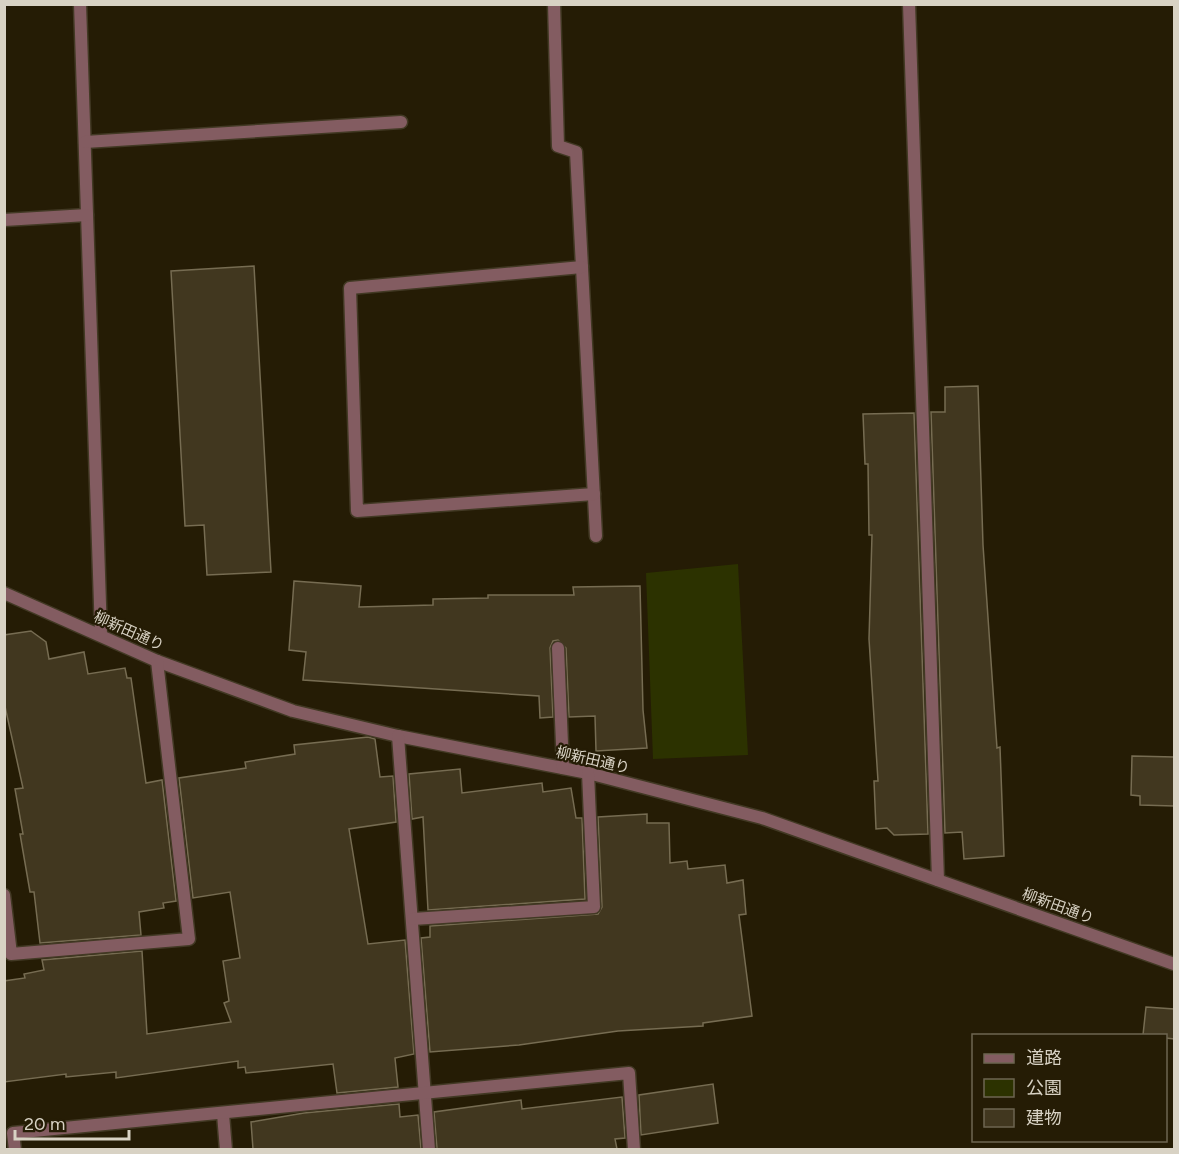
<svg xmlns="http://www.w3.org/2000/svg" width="1179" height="1154" font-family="Figtree,'Noto Sans JP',sans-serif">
<rect width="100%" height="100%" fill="#251c05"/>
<polygon fill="#2c3200" points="738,564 748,755 653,759 646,573"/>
<g fill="#41371f" stroke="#766c52" stroke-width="1.5">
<polygon points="254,266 271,572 207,575 204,525 185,526 171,271"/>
<polygon points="978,386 983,545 997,748 1000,747 1004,856 964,859 962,832 945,833 931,412 945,412 945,387"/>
<polygon points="914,413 928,834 894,835 887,828 876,829 874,781 878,781 869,639 872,535 869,535 868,464 865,464 863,414"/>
<polygon points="294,581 361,586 359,607 433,605 433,599 488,598 488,595 574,595 573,587 640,586 643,710 647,748 596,751 595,716 569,717 566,648 558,640 553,641 550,648 553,717 540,718 539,696 303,680 306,652 289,650"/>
<polygon points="31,631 46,642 49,659 84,652 88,674 125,668 127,678 131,678 146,783 162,780 176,901 163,903 164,908 139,912 141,935 40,943 34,892 30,892 20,834 23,834 15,789 23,788 4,702 4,635"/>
<polygon points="368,737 375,739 380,777 393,776 396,822 349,829 368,944 405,940 414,1054 395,1058 398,1087 337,1093 333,1064 246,1073 245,1067 238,1068 238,1061 116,1078 116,1072 66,1077 66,1074 4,1082 4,981 25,978 24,974 44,970 42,960 142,951 147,1034 231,1022 224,1003 229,1001 223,961 240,958 230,892 193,898 179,778 246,768 245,762 295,754 294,745"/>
<polygon points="1132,756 1174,757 1174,806 1140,805 1140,796 1131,795"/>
<polygon points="460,769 462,793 542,783 543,792 571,788 576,818 582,818 585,899 428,910 423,817 412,819 409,774"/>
<polygon points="647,814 647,823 669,823 670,863 687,861 688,869 725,865 727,883 743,880 746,914 739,915 752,1016 703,1023 703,1026 618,1031 519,1045 430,1052 421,938 430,937 430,926 598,914 602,907 598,817"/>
<polygon points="1146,1007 1174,1009 1174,1039 1166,1038 1166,1035 1143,1035"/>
<polygon points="713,1084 718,1123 641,1135 639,1095"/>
<polygon points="622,1097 625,1138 615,1139 617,1149 437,1149 434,1112 521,1100 522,1109"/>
<polygon points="399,1104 400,1117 418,1115 421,1149 253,1149 251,1122 304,1113"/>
</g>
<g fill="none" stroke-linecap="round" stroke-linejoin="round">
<g stroke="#423924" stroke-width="15">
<g id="street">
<polyline points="80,4 101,634"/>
<polyline points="554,4 558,146 576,152 596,536"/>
<polyline points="909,4 938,880"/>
<polyline points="85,142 401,122"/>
<polyline points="4,220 87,215"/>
<polyline points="582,267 350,288 357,511 594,494"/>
<polyline points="4,593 157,661 293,711 398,736 588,773 762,818 1174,964"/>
<polyline points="558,648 563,768"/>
<polyline points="398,736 429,1150"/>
<polyline points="4,895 11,954 189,939 157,661"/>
<polyline points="413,919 594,907 588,773"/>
<polyline points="223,1114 226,1150"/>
<polyline points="15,1150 13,1133 629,1073 634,1150"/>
</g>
</g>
<use href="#street" stroke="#835c61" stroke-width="12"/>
</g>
<g text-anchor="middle" stroke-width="4.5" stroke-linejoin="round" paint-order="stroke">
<g font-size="15" fill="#d8d2c4" stroke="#251c05">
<text transform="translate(129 631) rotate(24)" y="5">柳新田通り</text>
<text transform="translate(593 760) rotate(13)" y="5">柳新田通り</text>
<text transform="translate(1058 906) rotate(20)" y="5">柳新田通り</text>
</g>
</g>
<rect width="1179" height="1154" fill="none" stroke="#d8d2c4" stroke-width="12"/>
<rect x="972" y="1034" width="195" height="108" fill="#251c05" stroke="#6d6551" stroke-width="1.5"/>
<rect x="984" y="1054" width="30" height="9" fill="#835c61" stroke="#6d6551" stroke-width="1.5"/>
<text x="1026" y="1064" font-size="18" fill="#d8d2c4">道路</text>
<rect x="984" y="1079" width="30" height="18" fill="#2c3200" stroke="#6d6551" stroke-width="1.5"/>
<text x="1026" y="1094" font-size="18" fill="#d8d2c4">公園</text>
<rect x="984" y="1109" width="30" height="18" fill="#41371f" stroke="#6d6551" stroke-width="1.5"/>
<text x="1026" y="1124" font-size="18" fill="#d8d2c4">建物</text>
<path d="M15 1130v9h114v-9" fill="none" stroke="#d8d2c4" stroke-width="3"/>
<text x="24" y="1130" font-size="18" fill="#d8d2c4" stroke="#251c05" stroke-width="4.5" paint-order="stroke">20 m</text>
</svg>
